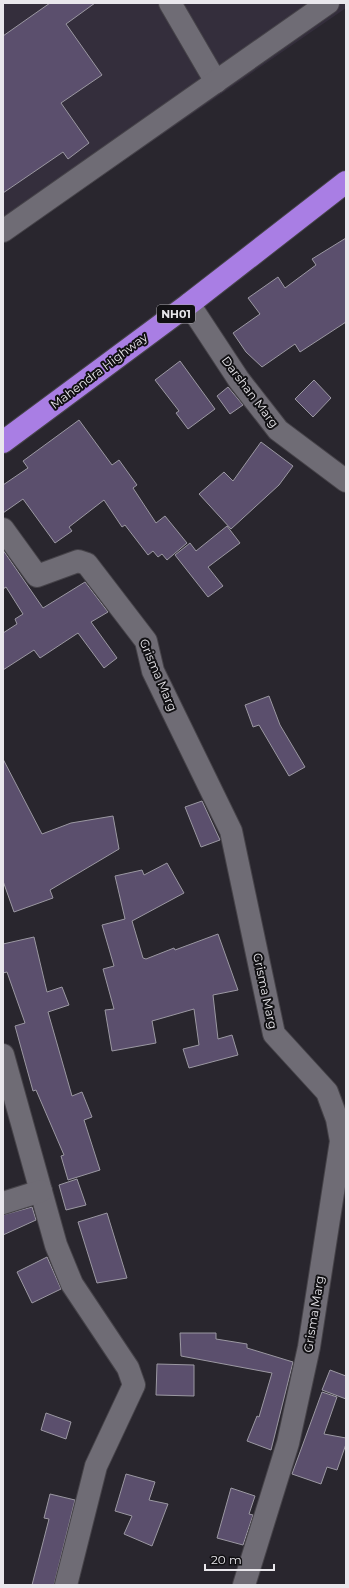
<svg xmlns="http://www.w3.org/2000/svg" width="349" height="1588" font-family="Montserrat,sans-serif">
<rect width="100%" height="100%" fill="#29262e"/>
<polygon fill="#342e3c" points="3,3 346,3 346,8 3,244"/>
<g fill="#5b4f6d" stroke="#9b98a2">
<polygon points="50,3 95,3 66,24 102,75 61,103 89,143 68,159 63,152 3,193 3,36"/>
<polygon points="346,238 346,322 300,352 295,344 262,367 246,352 233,333 260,314 248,298 278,277 285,288 316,265 312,259"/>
<polygon points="180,361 215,409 188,429 176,413 179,411 155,380"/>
<polygon points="314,380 331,398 313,417 295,399"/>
<polygon points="228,387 243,405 230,414 217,396"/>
<polygon points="79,420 112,465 119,460 137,485 133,488 156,523 165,516 187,543 167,560 162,554 158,557 153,551 148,555 125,525 122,527 104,500 69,527 72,531 55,543 23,499 3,513 3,485 28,468 23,461"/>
<polygon points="261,442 293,466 279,485 231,529 199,494 224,472 233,481"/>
<polygon points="227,526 240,543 208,567 223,586 208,597 175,555 190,543 196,551"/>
<polygon points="3,550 43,608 85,582 108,612 91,622 117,658 104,668 78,633 40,658 34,650 3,670 3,633 17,624 15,619 23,614 6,587 3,589"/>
<polygon points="269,696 280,725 305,767 289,776 259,725 253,727 245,705"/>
<polygon points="3,759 42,834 71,823 113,816 119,849 50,890 53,898 14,912 3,881"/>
<polygon points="202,801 220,840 201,847 185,807"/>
<polygon points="167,863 184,893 132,921 143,958 146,959 174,948 175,950 218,934 238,990 213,995 218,1039 232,1035 238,1055 189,1068 183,1049 199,1045 194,1009 152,1021 156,1043 112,1051 105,1010 114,1009 103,969 114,966 102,925 125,919 115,876 142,870 144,875"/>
<polygon points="34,937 47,992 62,987 69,1005 48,1012 72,1096 82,1092 92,1117 84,1120 100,1170 68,1180 61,1156 64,1155 36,1090 33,1091 15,1026 25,1023 7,972 3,973 3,944"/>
<polygon points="77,1179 86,1205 66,1210 59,1185"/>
<polygon points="32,1207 36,1220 3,1235 3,1215"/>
<polygon points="107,1213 127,1278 97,1283 78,1222"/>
<polygon points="47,1257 61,1289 32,1303 17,1272"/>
<polygon points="180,1333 216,1333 216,1339 247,1344 247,1348 293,1362 271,1450 247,1441 257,1416 259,1417 272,1373 181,1356"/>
<polygon points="157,1364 194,1365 194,1396 156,1395"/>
<polygon points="330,1370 346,1376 346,1399 322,1390"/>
<polygon points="322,1392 337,1397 324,1434 346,1438 346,1444 337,1470 327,1467 321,1484 292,1474"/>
<polygon points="46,1413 71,1422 66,1439 41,1430"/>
<polygon points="126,1474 155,1482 149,1500 168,1504 152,1546 124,1534 132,1516 115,1511"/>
<polygon points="231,1488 255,1496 249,1514 253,1515 243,1545 217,1538"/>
<polygon points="50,1494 75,1500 54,1585 32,1585 49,1519 44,1518"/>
</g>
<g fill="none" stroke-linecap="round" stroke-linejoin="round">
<g stroke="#464349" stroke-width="24">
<g id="minor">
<polyline points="170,3 216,82"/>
<polyline points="3,231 328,3"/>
<polyline points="189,304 239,380 278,430 346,481"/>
<polyline points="3,529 37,576 78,561 87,564 146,641 153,671 231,831 274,1034 327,1092 337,1119 341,1141 309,1347 288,1443 244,1585"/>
<polyline points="3,1055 56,1245 72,1284 128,1368 134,1385 96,1466 66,1585"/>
<polyline points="3,1203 41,1191"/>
</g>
</g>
<g stroke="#464349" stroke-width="24">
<polyline id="highway" points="3,442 189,304 346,182"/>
</g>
<use href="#minor" stroke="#6f6c75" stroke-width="22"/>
<use href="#highway" stroke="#a97ee4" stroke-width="22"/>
</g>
<g text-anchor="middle" stroke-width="4" stroke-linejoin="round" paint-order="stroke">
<rect fill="#111013" stroke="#a8a6ab" stroke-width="1" x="157" y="305" width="38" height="18" rx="3"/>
<g font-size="11" font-weight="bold" fill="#e9e7ec">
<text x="176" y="318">NH01</text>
</g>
<g font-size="12" fill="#e9e7ec" stroke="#111013">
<text transform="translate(99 371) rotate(-37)" y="4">Mahendra Highway</text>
<text transform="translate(250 392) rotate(53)" y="4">Darshan Marg</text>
<text transform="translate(158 675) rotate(67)" y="4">Grisma Marg</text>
<text transform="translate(265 991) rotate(78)" y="4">Grisma Marg</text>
<text transform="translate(314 1314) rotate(-81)" y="4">Grisma Marg</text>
</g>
</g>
<rect width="349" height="1588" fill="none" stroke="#e9e7ec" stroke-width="8"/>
<path d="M205 1564v6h69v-6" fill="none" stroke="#e9e7ec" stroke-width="2"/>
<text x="211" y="1564" font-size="12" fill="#e9e7ec" stroke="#111013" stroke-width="3" paint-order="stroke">20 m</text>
</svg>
